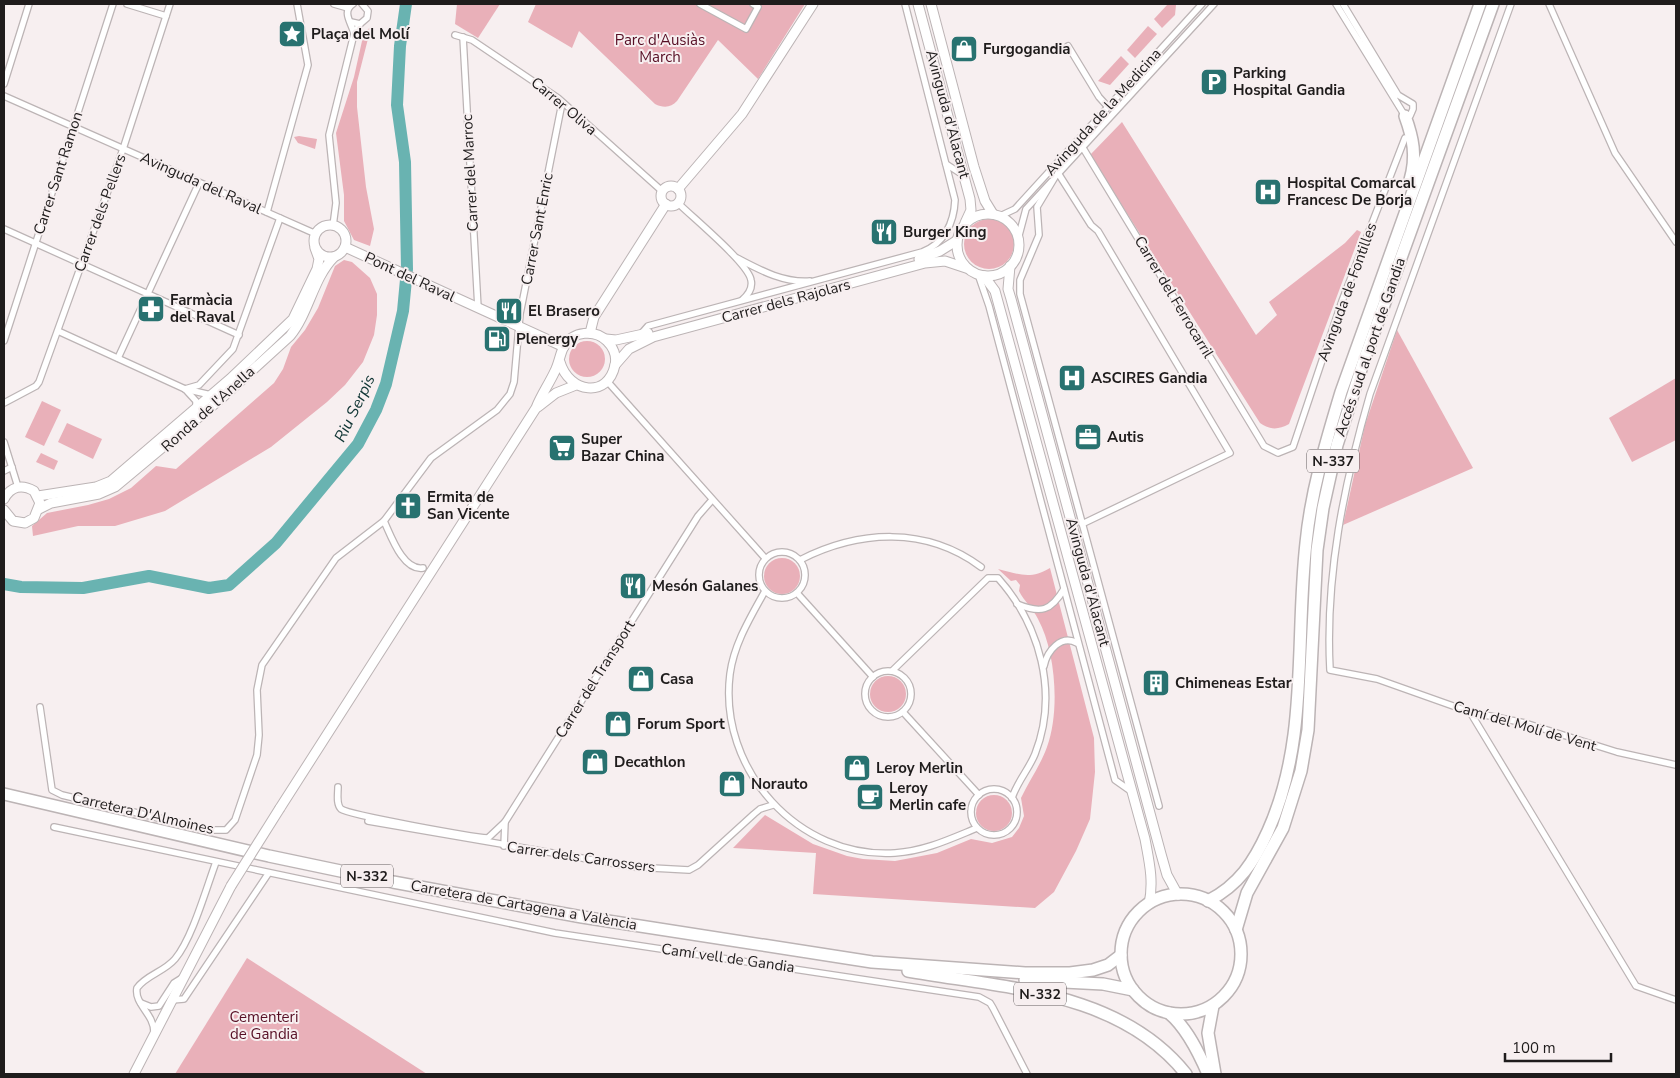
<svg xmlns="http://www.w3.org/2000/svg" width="1680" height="1078" font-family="'Nunito Sans',sans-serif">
<rect width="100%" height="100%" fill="#f7eff0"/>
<g fill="#e9b0b9">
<polygon points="457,4 500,4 478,38 455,24"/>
<path d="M536,4h269l-47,75 -40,-39 -41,61c-6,7 -14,7 -22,3l-76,-73 -7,17 -44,-26z"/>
<polygon points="1168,4 1176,5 1175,15 1162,28 1154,19"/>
<polygon points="1148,26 1157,34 1135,58 1127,50"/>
<polygon points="371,27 357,82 357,107 366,187 374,229 370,246 354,240 344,221 344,195 336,133 354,77 364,32"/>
<polygon points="1121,56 1129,64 1110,85 1098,81"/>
<path d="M1122,122l134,213 21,-20 -8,-13 76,-59 12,-13 4,2 -72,192c-11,6 -19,6 -29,-1l-170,-268z"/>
<polygon points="299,136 317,139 315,149 298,143 294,137"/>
<circle cx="989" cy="244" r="25"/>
<polygon points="344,260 352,262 370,278 377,294 377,315 374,335 363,362 345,385 327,402 271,447 165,511 115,526 78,526 33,536 32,526 47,513 88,505 109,499 131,488 156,466 176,469 274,383 283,369 291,347 305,330 318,308 335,266"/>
<polygon points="1397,330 1473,468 1343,525 1365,425"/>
<circle cx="587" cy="359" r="18"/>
<polygon points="1676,378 1676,440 1632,462 1609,418"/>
<polygon points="42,401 61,410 44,446 25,437"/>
<polygon points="67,423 102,439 93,459 58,442"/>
<polygon points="41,453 58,461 54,470 36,462"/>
<circle cx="782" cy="576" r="18"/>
<path d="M1050,568l44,170 1,34 -5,47 -14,32 -22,41 -19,16 -222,-14 3,-41 -83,-5 32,-33 48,29 34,12 16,3 32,2 42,-8 34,-14 21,4 20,-6 7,-9 5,-12 -3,-18c8,-17 19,-32 26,-51 13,-35 9,-95 -9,-128 -5,-10 -14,-18 -19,-28l1,-6 -4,-5 -5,1 -13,-12c21,5 32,11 52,-1z"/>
<circle cx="888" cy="694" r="18"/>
<circle cx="994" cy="813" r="18"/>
<polygon points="247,958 427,1074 175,1074"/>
</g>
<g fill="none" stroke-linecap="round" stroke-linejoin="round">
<polyline stroke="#69b3b1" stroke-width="12" points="4,584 21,587 83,588 149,576 209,588 229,585 276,543 358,444 376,410 386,384 403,311 407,269 405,162 397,105 400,46 406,4"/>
<g stroke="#bcb4b5" stroke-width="8">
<g id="street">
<polyline points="127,4 166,16"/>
<polyline points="334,4 348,8"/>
<path d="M353,4c-12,8 -1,19 1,30"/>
<polyline points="700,4 746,29 758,7 753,4"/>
<polyline points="1336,4 1405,116 1410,116 1413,109 1413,104 1398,95 1343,4"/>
<path d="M1511,4l-141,390c-26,90 -45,182 -40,276l47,9 93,33 55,11 92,29 59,13"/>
<polyline points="1549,4 1615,153 1676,242"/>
<polyline points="351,22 360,24 367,18 368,11 362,4"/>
<polyline points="455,35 472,40 558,98 662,191"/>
<polyline points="463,37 478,308"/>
<polyline points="1068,46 1099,97 1108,107"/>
<polyline points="4,84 29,4"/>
<polyline points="4,96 316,234"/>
<polyline points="1083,148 1258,436 1264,446 1278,453 1293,447 1342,301 1405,138"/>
<polyline points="946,164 963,175"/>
<polyline points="1058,173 1091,225 1098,231 1230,453 1082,524"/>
<polyline points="1057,175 1214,4"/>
<polyline points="1055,177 1037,207 1039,235 1020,280 1020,294 1159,806"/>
<path d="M678,203c14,14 70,60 73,77 2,9 -3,15 -9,20"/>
<polyline points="267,212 308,65 297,4"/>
<polyline points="1000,216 1015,209 1202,4"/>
<polyline points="333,226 336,203 329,135 354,34 360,24"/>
<polyline points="4,229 239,335"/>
<polyline points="1018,239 1026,209 1051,182"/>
<path d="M737,258c23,12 46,25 73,23"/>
<polyline points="978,274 989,306 1115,780 1132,792"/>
<polyline points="58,331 185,389 211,395"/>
<path d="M641,334l7,-8 274,-74c22,-8 32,-29 33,-52l-50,-196"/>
<polyline points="4,341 113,4"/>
<polyline points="118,358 199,183"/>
<polyline points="607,381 765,558"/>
<polyline points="185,389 199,385 233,349 280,218"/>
<polyline points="185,389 196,401 196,409"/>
<polyline points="4,403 36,386 39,382 123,149 170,4"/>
<polyline points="4,442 18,487"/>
<polyline points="4,471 12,467"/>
<circle cx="782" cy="575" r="23"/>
<path d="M800,560c59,-30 126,-34 181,7"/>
<path d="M423,568c-20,3 -32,-32 -39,-47l47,-63 66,-48 13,-16 4,-12 6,-68 42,-211"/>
<path d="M765,591c-15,27 -31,53 -35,83 -12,95 68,185 165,179 30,-2 55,-14 82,-25"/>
<polyline points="797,593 873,677"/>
<path d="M1017,604c24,10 34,7 47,-15"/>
<path d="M1044,666c3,-15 17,-32 33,-23"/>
<path d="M892,671l96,-93h10c42,47 61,115 37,176 -6,15 -18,28 -23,44"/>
<circle cx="888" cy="694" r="23"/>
<polyline points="40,707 52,790 62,795 209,830 226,830 235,820 257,755 259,735 257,690 262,665 336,558 384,521"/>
<polyline points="903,712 979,795"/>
<polyline points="1470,712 1636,986 1676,1000"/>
<path d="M338,787c0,7 -2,17 3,22 8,6 131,28 147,29l17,-16"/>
<circle cx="994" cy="812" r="23"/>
<polyline points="368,821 634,867 689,870 698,865 754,814 760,809 773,805"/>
<polyline points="54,827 555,933 979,997 990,1003 993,1008 1027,1074"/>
<polyline points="504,846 505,822 698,516 712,500"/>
<polyline points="172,1000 184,999 268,874"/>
<polyline points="141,1003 151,1007 159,1006 174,983 182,978"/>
<path d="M154,1032c0,-18 -20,-28 -17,-44 9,-13 27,-16 38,-29 17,-20 31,-70 41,-97"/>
</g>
</g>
<g stroke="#bcb4b5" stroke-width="11">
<g id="secondary">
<polyline points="918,4 970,199 971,210 965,223"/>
<polyline points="931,4 974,167 985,201 993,214"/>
<circle cx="671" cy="196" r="10"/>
<polyline points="678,189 742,114 813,4"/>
<circle cx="988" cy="245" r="31"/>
<circle cx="330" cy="241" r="16"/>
<polyline points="345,247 564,347"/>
<polyline points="919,259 940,251 956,241"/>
<polyline points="1010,266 1008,289 1011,299 1161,854 1167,875 1178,895"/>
<path d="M984,276l11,15 150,548c4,22 9,42 4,65"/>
<polyline points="590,333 594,317 666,204"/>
<polyline points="606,339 616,340 648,333"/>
<polyline points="615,365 629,349 653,337 925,263 945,261 966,268"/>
<polyline points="538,407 556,393 576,385"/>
<polyline points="38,496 96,487 111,481 230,379 293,319 317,269 319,259 315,248"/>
<path d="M4,499c7,-13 18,-15 30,-8l6,12 -6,15 -9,5 -12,-2 -9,-11"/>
<path d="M39,509l12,-6 48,-9 16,-7 108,-90 67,-61c19,-23 23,-58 44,-79"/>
<path d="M280,808l256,-400c5,-13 13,-24 19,-37 4,-8 5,-17 9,-25 9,-15 31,-17 43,-5 6,6 10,15 8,24 -7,34 -46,28 -55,-3"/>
<polyline points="134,1074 231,886"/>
</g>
</g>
<g stroke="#bcb4b5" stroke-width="14">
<g id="highway">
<path d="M1405,116c8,22 12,40 5,64"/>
<polyline points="4,794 269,856 393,882 582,917 872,962 1025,973 1070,973 1093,970 1108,965 1121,955"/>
<circle cx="1181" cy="954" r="60"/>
<path d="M1208,901c31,-16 46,-39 60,-70 41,-91 27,-191 38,-288 5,-52 20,-101 35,-151l139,-388"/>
<polyline points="1236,930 1247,893 1283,828 1301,771 1308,730 1317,550 1323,508 1337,445 1364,360 1493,4"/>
<path d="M908,971c96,17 212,20 278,103"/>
<polyline points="1025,980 1103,984 1133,990"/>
<polyline points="1213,1006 1208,1033 1215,1074"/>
<path d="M1169,1013c18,15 30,40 39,61"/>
</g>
</g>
<use href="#street" stroke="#fff" stroke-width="5.5"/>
<use href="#secondary" stroke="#fff" stroke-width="9"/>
<use href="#highway" stroke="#fff" stroke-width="11"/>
<g stroke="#bcb4b5" stroke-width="11" stroke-linecap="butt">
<polyline id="secondary-bridge" points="231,886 280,808"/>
</g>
<use href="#secondary-bridge" stroke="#fff" stroke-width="9"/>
</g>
<defs>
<g id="sight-square" transform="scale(1.4375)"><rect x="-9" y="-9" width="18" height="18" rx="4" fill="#287270" stroke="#f7eff0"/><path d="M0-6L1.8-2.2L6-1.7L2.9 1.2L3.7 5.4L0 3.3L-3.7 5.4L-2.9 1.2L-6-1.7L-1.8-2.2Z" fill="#fff"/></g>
<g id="shop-square" transform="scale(1.4375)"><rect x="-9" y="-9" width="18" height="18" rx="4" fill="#287270" stroke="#f7eff0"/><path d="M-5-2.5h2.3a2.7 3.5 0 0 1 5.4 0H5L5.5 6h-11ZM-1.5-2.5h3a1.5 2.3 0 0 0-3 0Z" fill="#fff"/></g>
<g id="parking-square" transform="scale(1.4375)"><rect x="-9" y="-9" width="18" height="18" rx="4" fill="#287270" stroke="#f7eff0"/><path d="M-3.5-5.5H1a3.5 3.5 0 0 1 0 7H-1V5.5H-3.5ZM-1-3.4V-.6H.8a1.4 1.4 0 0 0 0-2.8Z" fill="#fff"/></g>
<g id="hospital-square" transform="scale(1.4375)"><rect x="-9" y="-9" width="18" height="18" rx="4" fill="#287270" stroke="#f7eff0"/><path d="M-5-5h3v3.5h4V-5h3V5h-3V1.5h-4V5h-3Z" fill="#fff"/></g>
<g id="restaurant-square" transform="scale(1.4375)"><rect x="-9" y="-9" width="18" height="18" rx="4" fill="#287270" stroke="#f7eff0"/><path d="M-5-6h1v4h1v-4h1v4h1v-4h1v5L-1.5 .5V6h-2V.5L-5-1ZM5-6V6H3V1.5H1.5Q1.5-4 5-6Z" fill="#fff"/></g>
<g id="pharmacy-square" transform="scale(1.4375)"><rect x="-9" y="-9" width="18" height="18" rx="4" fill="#287270" stroke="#f7eff0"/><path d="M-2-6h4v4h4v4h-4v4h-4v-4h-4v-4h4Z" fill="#fff"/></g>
<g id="fuel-square" transform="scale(1.4375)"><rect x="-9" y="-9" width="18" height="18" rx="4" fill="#287270" stroke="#f7eff0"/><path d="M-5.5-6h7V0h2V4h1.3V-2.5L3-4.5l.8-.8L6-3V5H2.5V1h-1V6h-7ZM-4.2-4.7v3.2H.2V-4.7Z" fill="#fff"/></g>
<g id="office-square" transform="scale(1.4375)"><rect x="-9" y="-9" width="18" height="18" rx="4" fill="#287270" stroke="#f7eff0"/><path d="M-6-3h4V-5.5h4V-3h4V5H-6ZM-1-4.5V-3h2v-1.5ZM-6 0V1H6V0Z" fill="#fff"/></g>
<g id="supermarket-square" transform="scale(1.4375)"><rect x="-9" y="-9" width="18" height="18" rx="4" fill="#287270" stroke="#f7eff0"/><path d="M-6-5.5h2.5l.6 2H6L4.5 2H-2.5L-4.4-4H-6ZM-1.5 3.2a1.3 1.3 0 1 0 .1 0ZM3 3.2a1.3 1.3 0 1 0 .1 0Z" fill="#fff"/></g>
<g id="church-square" transform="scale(1.4375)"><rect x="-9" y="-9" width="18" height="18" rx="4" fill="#287270" stroke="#f7eff0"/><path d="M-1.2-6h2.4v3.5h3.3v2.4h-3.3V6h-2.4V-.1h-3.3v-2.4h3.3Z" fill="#fff"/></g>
<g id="building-square" transform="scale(1.4375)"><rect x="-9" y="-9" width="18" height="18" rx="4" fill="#287270" stroke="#f7eff0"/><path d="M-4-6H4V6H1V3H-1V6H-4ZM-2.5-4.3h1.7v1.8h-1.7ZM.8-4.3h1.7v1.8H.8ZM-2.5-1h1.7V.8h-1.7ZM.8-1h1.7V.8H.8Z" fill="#fff"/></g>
<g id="cafe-square" transform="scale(1.4375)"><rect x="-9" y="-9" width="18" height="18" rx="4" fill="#287270" stroke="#f7eff0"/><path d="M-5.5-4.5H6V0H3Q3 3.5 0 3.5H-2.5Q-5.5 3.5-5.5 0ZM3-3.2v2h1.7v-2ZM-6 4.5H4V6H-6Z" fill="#fff"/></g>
</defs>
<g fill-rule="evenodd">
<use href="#sight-square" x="292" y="34"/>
<use href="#shop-square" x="964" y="49"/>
<use href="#parking-square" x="1214" y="82"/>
<use href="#hospital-square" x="1268" y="192"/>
<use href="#restaurant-square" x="884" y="232"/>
<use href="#pharmacy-square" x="151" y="309"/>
<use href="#restaurant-square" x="509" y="311"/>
<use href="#fuel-square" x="497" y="339"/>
<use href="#hospital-square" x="1072" y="378"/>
<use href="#office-square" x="1088" y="437"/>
<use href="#supermarket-square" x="562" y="448"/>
<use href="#church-square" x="408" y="506"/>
<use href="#restaurant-square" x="633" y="586"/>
<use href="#shop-square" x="641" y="679"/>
<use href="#building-square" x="1156" y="683"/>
<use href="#shop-square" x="618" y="724"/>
<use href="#shop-square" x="595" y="762"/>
<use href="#shop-square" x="857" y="768"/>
<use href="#shop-square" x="732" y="784"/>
<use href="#cafe-square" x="870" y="797"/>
</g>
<g text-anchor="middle" stroke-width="4" stroke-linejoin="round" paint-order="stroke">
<g fill="#f7eff0" stroke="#605b5c" stroke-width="1">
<rect x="1307" y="449.5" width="52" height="23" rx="4"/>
<rect x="341" y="864.5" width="52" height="23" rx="4"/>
<rect x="1014" y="982.5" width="52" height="23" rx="4"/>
</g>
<g font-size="14" font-weight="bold" fill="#1f1c1c">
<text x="1333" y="466">N-337</text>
<text x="367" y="881">N-332</text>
<text x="1040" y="999">N-332</text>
</g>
<g font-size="15" font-weight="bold" fill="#1f1c1c" stroke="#f7eff0" text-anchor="start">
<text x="311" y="39">Plaça del Molí</text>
<text x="983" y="54">Furgogandia</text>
<text x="1233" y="78">Parking<tspan x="1233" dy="17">Hospital Gandia</tspan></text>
<text x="1287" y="188">Hospital Comarcal<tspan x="1287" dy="17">Francesc De Borja</tspan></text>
<text x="903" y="237">Burger King</text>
<text x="170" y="305">Farmàcia<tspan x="170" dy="17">del Raval</tspan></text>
<text x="528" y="316">El Brasero</text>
<text x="516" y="344">Plenergy</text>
<text x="1091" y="383">ASCIRES Gandia</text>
<text x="1107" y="442">Autis</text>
<text x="581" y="444">Super<tspan x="581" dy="17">Bazar China</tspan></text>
<text x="427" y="502">Ermita de<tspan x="427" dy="17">San Vicente</tspan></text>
<text x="652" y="591">Mesón Galanes</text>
<text x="660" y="684">Casa</text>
<text x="1175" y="688">Chimeneas Estar</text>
<text x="637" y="729">Forum Sport</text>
<text x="614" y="767">Decathlon</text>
<text x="876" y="773">Leroy Merlin</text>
<text x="751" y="789">Norauto</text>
<text x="889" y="793">Leroy<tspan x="889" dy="17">Merlin cafe</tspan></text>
</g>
<g font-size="15" fill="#570f25" stroke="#f7eff0">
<text x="660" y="45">Parc d'Ausiàs<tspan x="660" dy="17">March</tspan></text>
<text x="264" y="1022">Cementeri<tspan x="264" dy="17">de Gandia</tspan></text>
</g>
<g font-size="15" fill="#1f1c1c" stroke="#f7eff0">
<text transform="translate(564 106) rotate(40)" y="5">Carrer Oliva</text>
<text transform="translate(1103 112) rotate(-48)" y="5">Avinguda de la Medicina</text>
<text transform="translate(948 114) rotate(75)" y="5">Avinguda d'Alacant</text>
<text transform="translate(58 173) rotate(-72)" y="5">Carrer Sant Ramon</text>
<text transform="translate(470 173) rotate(-93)" y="5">Carrer del Marroc</text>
<text transform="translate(201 183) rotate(24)" y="5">Avinguda del Raval</text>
<text transform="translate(100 213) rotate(-70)" y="5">Carrer dels Pellers</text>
<text transform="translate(537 229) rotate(-79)" y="5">Carrer Sant Enric</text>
<text transform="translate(410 277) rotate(25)" y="5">Pont del Raval</text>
<text transform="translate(1347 292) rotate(-70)" y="5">Avinguda de Fontilles</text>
<text transform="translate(1174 297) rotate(59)" y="5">Carrer del Ferrocarril</text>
<text transform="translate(786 301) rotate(-15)" y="5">Carrer dels Rajolars</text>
<text transform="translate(1370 347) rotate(-71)" y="5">Accés sud al port de Gandia</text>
<text transform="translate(208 409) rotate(-42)" y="5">Ronda de l'Anella</text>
<text transform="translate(1088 582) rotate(75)" y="5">Avinguda d'Alacant</text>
<text transform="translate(595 679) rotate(-58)" y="5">Carrer del Transport</text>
<text transform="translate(1525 726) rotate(16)" y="5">Camí del Molí de Vent</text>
<text transform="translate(143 813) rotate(13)" y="5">Carretera D'Almoines</text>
<text transform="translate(581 857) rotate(8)" y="5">Carrer dels Carrossers</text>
<text transform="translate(524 905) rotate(10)" y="5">Carretera de Cartagena a València</text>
<text transform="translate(728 958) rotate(8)" y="5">Camí vell de Gandia</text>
</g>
<g font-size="16" font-style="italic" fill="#0e3433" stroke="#f7eff0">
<text transform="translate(354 408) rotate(-64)" y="6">Riu Serpis</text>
</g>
</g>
<rect width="1680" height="1078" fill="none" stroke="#1f1c1c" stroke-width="10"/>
<path d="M1505 1053v8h106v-8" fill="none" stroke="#1f1c1c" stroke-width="2.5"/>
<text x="1512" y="1053" font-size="15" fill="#1f1c1c" stroke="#f7eff0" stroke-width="4" paint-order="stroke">100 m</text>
</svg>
